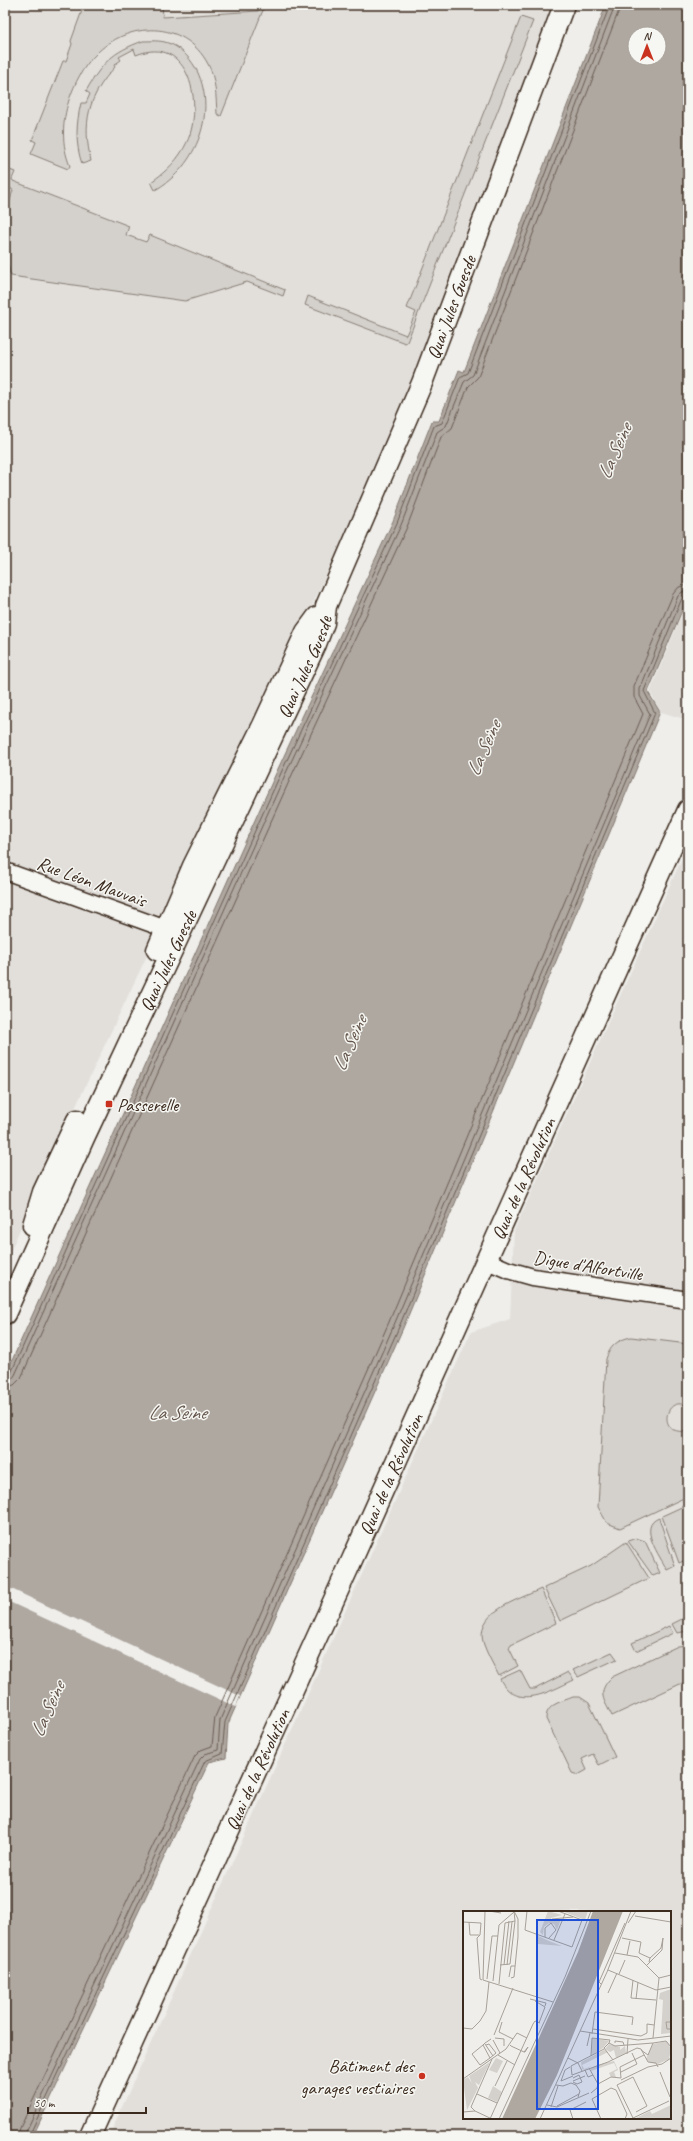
<svg xmlns="http://www.w3.org/2000/svg" width="693" height="2141" font-family="Caveat,sans-serif">
<rect width="100%" height="100%" fill="#efeeea"/>
<filter id="ink" filterUnits="userSpaceOnUse"><feTurbulence type="fractalNoise" baseFrequency=".025" numOctaves="2"/><feDisplacementMap in="SourceGraphic" scale="8" xChannelSelector="R" yChannelSelector="G"/><feConvolveMatrix kernelMatrix="1 2 1 2 8 2 1 2 1" color-interpolation-filters="sRGB"/></filter>
<g filter="url(#ink)">
<g fill="#e2dfdb" fill-rule="evenodd">
<polygon points="5,5 563,5 417,383 43,1176 5,1264"/>
<polygon points="688,599 688,720 661,712 650,692"/>
<path d="M688,845v1291h-579l362,-804 39,-13 4,-88zM464,1912h206v206h-206z"/>
</g>
<g fill="#d4d1cc" stroke="#887e75">
<path d="M84,5h78l1,12 95,-6 2,-6h5l-44,111 -4,-2c-1,-17 -1,-35 -9,-50 -24,-45 -81,-43 -113,-9 -13,13 -20,28 -26,45 -7,22 -8,44 1,66l-2,3 -37,-15 5,-12 -4,-2 31,-79h3l6,-17 -1,-3z"/>
<polygon points="521,17 533,21 407,342 405,343 305,305 308,296 406,335 416,312 407,308"/>
<path d="M143,41c8,0 17,-1 25,2 11,3 21,14 27,24 24,43 2,100 -40,123l-4,-8c15,-10 28,-23 36,-40 17,-36 3,-109 -51,-87l-2,-6 -15,8 2,3 -7,5 1,2c-27,29 -33,56 -24,94l-9,3c-7,-21 -6,-40 -1,-61h5l4,-9 -4,-3c16,-28 26,-39 57,-50z"/>
<path d="M5,168l10,4 -3,7 1,2 116,45 -3,9 20,7 4,-7 135,55 -2,6 -36,-14 -62,19 -174,-25c-10,-30 -7,-56 2,-86l-8,-5z"/>
<path d="M631,1337l57,7v62c-24,-12 -31,30 -2,25l2,6v59l-68,32 -13,-5 -9,-16 8,-148c4,-13 11,-19 25,-22z"/>
<polygon points="688,1504 688,1559 679,1563 662,1516"/>
<path d="M659,1518l16,48 -8,4c-7,-14 -30,-44 -8,-52z"/>
<polygon points="636,1538 645,1541 660,1573 653,1576 628,1541"/>
<polygon points="626,1542 649,1578 560,1621 544,1588 591,1566"/>
<path d="M541,1589l15,34 -45,22 -2,3 9,18 -19,10c-5,-10 -11,-20 -15,-31 -12,-33 34,-45 57,-56z"/>
<polygon points="684,1618 688,1624 688,1631 677,1633 672,1624"/>
<polygon points="669,1626 673,1633 636,1651 632,1643"/>
<path d="M688,1645v40l-8,-1 -68,32c-8,-16 -16,-24 0,-39l66,-31z"/>
<polygon points="612,1652 617,1659 578,1677 573,1670"/>
<path d="M520,1670l10,19h5l33,-17 6,8c-24,11 -57,32 -74,-1z"/>
<path d="M573,1697h7l9,6 26,54 -16,8 -6,-11 -11,5 5,11 -9,5 -6,-2 -26,-54c0,-15 15,-17 27,-22z"/>
</g>
<path fill="#afa8a1" stroke="#81766d" fill-rule="evenodd" d="M606,5h82v591l-40,96 12,20 -257,616 -175,396 -2,34 -17,4 -176,374h-28v-760l272,-605 116,-250 39,-100h7l20,-51 5,2zM635,34h24v24h-24z"/>
<polygon fill="#efeeea" points="5,1586 240,1696 236,1707 5,1600"/>
<g fill="none" stroke-linecap="round" stroke-linejoin="round">
<g stroke="#695c52" stroke-width="1">
<polyline points="5,1376 11,1373 281,773 397,523 434,426 442,423 460,377 468,373 610,5"/>
<polyline points="5,1381 11,1380 15,1375 285,775 401,525 437,432 446,426 464,382 473,375 615,5"/>
<polyline points="5,1387 14,1385 21,1378 291,777 407,527 441,437 452,428 468,387 478,377 621,5"/>
<polyline points="18,2136 20,2128 195,1756 201,1750 212,1746 215,1717 389,1322 643,714 634,697 634,686 673,594 679,587 688,585"/>
<polyline points="24,2136 200,1759 205,1754 218,1750 220,1720 394,1325 650,714 640,696 640,689 678,596 682,592 688,591"/>
<polyline points="29,2136 205,1761 222,1754 225,1722 399,1327 655,713 644,691 682,598 688,596"/>
</g>
<g stroke="#3b2a1e" stroke-width="19">
<g id="minor">
<polyline points="5,871 166,929 176,934"/>
<polyline points="485,1260 508,1270 533,1277 688,1300"/>
</g>
</g>
<g stroke="#3b2a1e" stroke-width="23">
<g id="major">
<polyline points="157,950 193,866 263,725 306,632 317,617"/>
<polyline points="33,1225 43,1192 77,1120"/>
<path id="s1" d="M5,1314l79,-176 232,-494 8,-21 2,-17 96,-223 142,-378"/>
<path id="s2" d="M90,2136l257,-565 341,-761"/>
</g>
</g>
<use href="#minor" stroke="#f6f6f2" stroke-width="16"/>
<use href="#major" stroke="#f6f6f2" stroke-width="20"/>
</g>
</g>
<g fill="#c8321e" stroke="#f6f6f2" stroke-width="1.5">
<rect x="105" y="1100" width="8" height="8" rx="2"/>
<circle cx="422" cy="2076" r="4"/>
</g>
<g text-anchor="middle" stroke-width="3" stroke-linejoin="round" paint-order="stroke">
<g font-size="19" fill="#3b2a1e" stroke="#f6f6f2">
<text dy="7" stroke="none"><textPath href="#s1" startOffset="1102">Quai Jules Guesde</textPath></text>
<text dy="7" stroke="none"><textPath href="#s1" startOffset="713">Quai Jules Guesde</textPath></text>
<text transform="translate(92 881) rotate(20)" y="7">Rue Léon Mauvais</text>
<text dy="7" stroke="none"><textPath href="#s1" startOffset="389">Quai Jules Guesde</textPath></text>
<text dy="7" stroke="none"><textPath href="#s2" startOffset="1051">Quai de la Révolution</textPath></text>
<text transform="translate(588 1265) rotate(9)" y="7">Digue d'Alfortville</text>
<text dy="7" stroke="none"><textPath href="#s2" startOffset="727">Quai de la Révolution</textPath></text>
<text dy="7" stroke="none"><textPath href="#s2" startOffset="403">Quai de la Révolution</textPath></text>
</g>
<g font-size="19" fill="#3b2a1e" stroke="#f6f6f2" text-anchor="start">
<text x="117" y="1111">Passerelle</text>
<text x="414" y="2072" text-anchor="end">Bâtiment des<tspan x="414" dy="22">garages vestiaires</tspan></text>
</g>
<g font-size="20" font-style="italic" fill="#64564c" stroke="#f6f6f2">
<text transform="translate(614 451) rotate(-66)" y="7">La Seine</text>
<text transform="translate(483 748) rotate(-66)" y="7">La Seine</text>
<text transform="translate(349 1043) rotate(-66)" y="7">La Seine</text>
<text x="177" y="1419">La Seine</text>
<text transform="translate(47 1709) rotate(-66)" y="7">La Seine</text>
</g>
</g>
<g transform="translate(463 1911)">
<rect width="208" height="208" fill="#efeeea"/>
<path d="M85,0l14,4 -11,3 1,3 9,-2 -4,11 -3,-6 -5,-1 -5,4 -1,8 -3,-3zM99,0h26l-3,9zM71,23l15,7 13,5 -24,-2v-7zM208,78v44l-10,1 2,-34 -4,-1 1,-6zM129,127l17,3 -6,7 -11,7zM204,130l4,8 -2,10 -11,5 -8,-1 -4,-4 7,-15zM146,133l11,3v3l5,-4 1,7 -10,5 -2,-8 -4,2 -5,-3zM141,139l4,2 -26,13 2,4 8,-3 -7,4 -3,-1 -1,-7zM33,147l7,3 -6,12 -8,-3zM151,150l4,9 -4,2 2,5h-5l-2,-4 8,-4 -3,-6 -23,8v-3l6,-3zM27,151l-11,23 -4,-3 3,6 -2,4 -3,-4 3,4 -9,18 -4,-30 5,-3 4,6 -3,-7zM30,175l9,6 -5,10 -9,-4zM208,194v14l-35,-1 14,-7 2,3z" fill="#d4d1cc"/>
<path d="M130,0h30l-66,164 -22,44h-33l76,-167z" fill="#afa8a1"/>
<path fill="none" stroke="#a7a098" stroke-width="1" d="M22,0l-2,69 70,22M26,0l12,2M64,0l-2,19 47,17 10,-27 -24,-9M172,5l36,6M89,8l21,-2M0,11l18,1 -1,12 -3,3 3,41 2,1M6,11l1,13h9M165,12l8,-12M82,26v-9l6,-5 5,7 -7,8M159,27l19,4 -2,11 11,5M91,29l11,-26M152,42l23,4 21,21 12,-3M164,44l3,-14M186,51l1,-4 11,-10 2,-10M37,54l10,-1 5,-43M41,54l5,-44M44,54l5,-43M183,55l16,-16 1,-12M145,59l48,20 15,-3M156,63l6,-14M46,66l2,-11h4M48,67l3,-1 4,-40v-18l-4,-8M24,68l5,-43h6M170,69l-2,18 25,2M30,70l6,-56 15,-13M36,73l6,-61 10,-2 -1,-10M138,73l-2,-2 26,-59M145,82l9,-20M67,88l16,4 -1,3M173,88l2,-17M72,90l10,6 -6,16M39,111l-3,10 14,7M208,111h-5l1,7h4M0,117l9,1 8,-8 6,-10 3,-29M130,118l48,7 6,-3v-9l7,1M117,120l58,9 33,-4M129,123l3,-22 38,5 -1,8M31,124l19,-47M32,127l9,1v7M190,127l6,-60M30,129l7,13M152,132v-2l8,1 1,3M22,133l8,12M20,134l7,13 -10,7 -8,-11 11,-9 2,-2 6,-4M23,134l3,-1 7,9 -6,5M47,134l1,1 13,6h1l3,-5 -4,5M124,135l3,-13M141,138l-33,17 1,9 36,-13 29,-14 4,1 7,13 8,1 2,4M178,139l7,5 5,-12 13,-2 5,6M164,143l1,-15M35,144l17,10M128,145l1,-18 18,2 -1,3M105,147l10,5 4,8M150,149l-9,-12 5,-5 6,3 38,-3M107,156l-5,3 -4,11 12,-5M126,157l9,16 -1,4 -6,5M122,159l3,7 5,-2M158,161l16,-8 -5,-11M197,161l10,25M158,167l-1,-11 24,-12M0,168l43,-30 11,-16 10,5M158,169l27,-13 14,-3 9,-6M110,170l12,-5M110,171l4,2 5,-2 -3,-7 -6,3M135,173l13,-7 10,1M93,174l7,1 8,-3 5,2 4,6 -2,6M32,175l12,-25M14,183l20,9M84,194l10,2 32,-14M94,195l22,-12M88,196l7,-21M12,200l-4,-4 21,-48M0,201l12,-1 17,8M170,207l-16,-33 16,-8 14,29 -11,6M27,208l43,-95 2,-3 5,2M36,208l66,-142 26,-66M77,208l67,-147 24,-61M110,208l-3,-9 16,-8M138,208l-9,-20 19,-11 5,2 11,24 -2,5M168,208l38,-18"/>
<path fill="#1d4ed8" fill-opacity="0.15" stroke="#1d4ed8" stroke-width="2" d="M74,9h61v189h-61z"/>
<rect width="208" height="208" fill="none" stroke="#3b2a1e" stroke-width="2"/>
</g>
<rect width="693" height="2141" fill="none" stroke="#f6f6f2" stroke-width="20"/>
<rect x="10" y="10" width="673" height="2121" fill="none" stroke="#3b2a1e" stroke-width="1.5" filter="url(#ink)"/>
<g transform="translate(647 46)"><circle r="19" fill="#f6f6f2" stroke="#aba49d"/>
<path d="M0-3L7 15L0 10L-7 15Z" fill="#c8321e"/>
<text y="-6" font-size="11" font-weight="bold" text-anchor="middle" fill="#3b2a1e">N</text>
</g>
<path d="M28 2107v6h118v-6" fill="none" stroke="#3b2a1e" stroke-width="2"/>
<text x="34" y="2107" font-size="12" fill="#3b2a1e" stroke="#f6f6f2" stroke-width="3" paint-order="stroke">50 m</text>
</svg>
